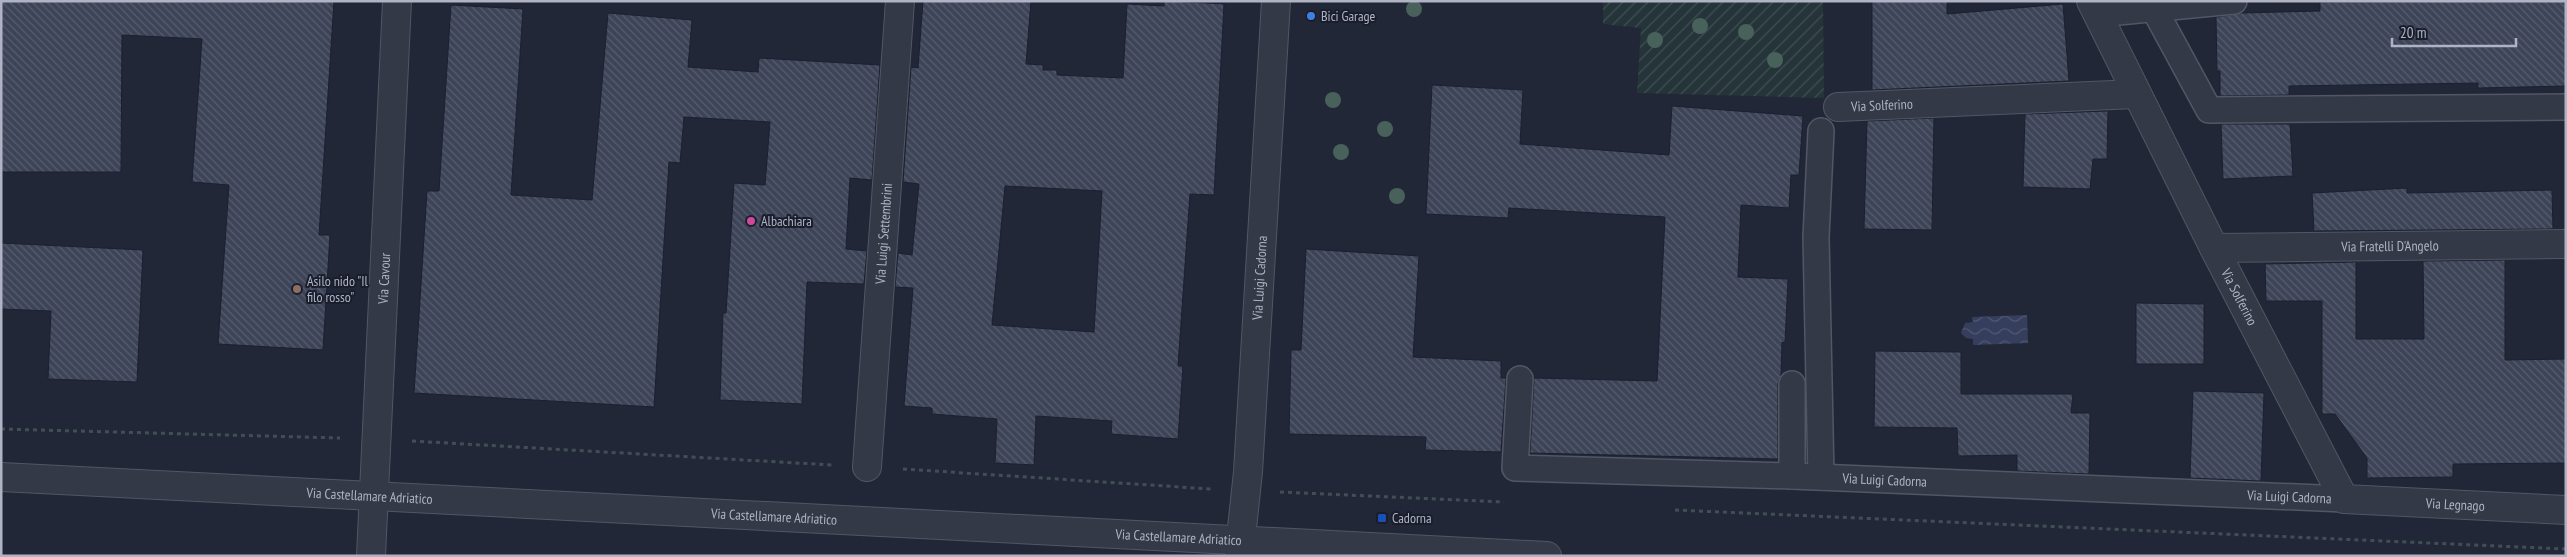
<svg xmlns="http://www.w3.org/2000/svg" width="2567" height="557" font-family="'PT Sans Narrow',sans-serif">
<defs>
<pattern id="garden-furrows" width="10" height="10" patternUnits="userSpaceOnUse" patternTransform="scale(1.25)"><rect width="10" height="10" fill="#243439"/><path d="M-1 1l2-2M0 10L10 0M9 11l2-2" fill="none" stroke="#414f54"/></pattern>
<pattern id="water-waves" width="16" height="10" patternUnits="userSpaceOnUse" patternTransform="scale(1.25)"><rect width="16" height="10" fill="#353f5d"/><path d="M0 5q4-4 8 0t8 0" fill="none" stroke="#505873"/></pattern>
<pattern id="building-back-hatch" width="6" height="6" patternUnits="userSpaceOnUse" patternTransform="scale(1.25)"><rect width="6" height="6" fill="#3d4457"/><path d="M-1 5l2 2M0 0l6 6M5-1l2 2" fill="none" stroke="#565d6e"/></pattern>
</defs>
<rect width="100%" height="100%" fill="#212737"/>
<polygon fill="url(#garden-furrows)" points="1603,1 1823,1 1824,98 1637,93 1641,28 1603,24"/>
<polygon fill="url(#water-waves)" points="2027,315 2028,343 1973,345 1973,339 1966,338 1961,333 1965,323 1973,322 1972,317"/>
<g fill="url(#building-back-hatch)" stroke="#1c202e" fill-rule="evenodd">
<polygon points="1,1 334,1 319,235 330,235 323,350 218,344 229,185 192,182 202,39 122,35 121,172 1,172"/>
<path d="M923,1h108l-5,63 17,1v5h14v5l66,3 4,-74 37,2v-5h5l55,3 -10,191 -24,-1 -12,172h5l-5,73 -67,-5 1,-13 -76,-5 -2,49 -39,-2 2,-44 -65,-5v-6l-28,-2 9,-118 -18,-1 3,-34 14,2 7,-71 -16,-2 8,-115 7,1zM1005,186l97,5 -8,141 -102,-7z"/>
<polygon points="1872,1 1947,1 1947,14 2063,4 2069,81 1872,90"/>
<polygon points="2566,1 2566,86 2478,88 2478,83 2289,86 2289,95 2220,96 2220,71 2217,71 2216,17 2241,13 2320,11 2320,2"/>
<polygon points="451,5 523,9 511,195 592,200 608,13 692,20 688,67 758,72 759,58 880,65 872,180 850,178 846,249 867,251 864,284 807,282 802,404 720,400 723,313 726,313 734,183 765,185 770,122 684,117 680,163 669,162 654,407 414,393 427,191 439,191"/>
<polygon points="1432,85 1523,90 1520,144 1669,155 1672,106 1803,116 1799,175 1791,175 1789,208 1741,205 1738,277 1788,279 1785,343 1782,342 1781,375 1778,384 1778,459 1530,453 1534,378 1657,381 1665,217 1509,208 1508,218 1426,214"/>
<polygon points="2108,111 2107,159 2093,159 2090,189 2023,187 2025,114"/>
<polygon points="1934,118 1932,230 1864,229 1867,121"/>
<polygon points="2221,124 2290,124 2293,176 2223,179"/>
<polygon points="2407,188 2407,193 2552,190 2553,229 2314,231 2312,193"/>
<polygon points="1,243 143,250 137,382 48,379 51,311 1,309"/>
<polygon points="1306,249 1419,256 1413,357 1501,361 1501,378 1506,378 1501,452 1425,450 1426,437 1289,434 1291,350 1301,350"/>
<polygon points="2505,260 2505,360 2566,359 2566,463 2453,464 2453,477 2367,478 2367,458 2335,414 2322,414 2322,301 2266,301 2265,264 2356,262 2356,339 2424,339 2423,261"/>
<polygon points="2136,303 2204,304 2204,364 2136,364"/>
<polygon points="1875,351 1961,352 1961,394 2073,394 2071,413 2090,413 2089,474 2017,471 2017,455 1958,456 1957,428 1874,427"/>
<polygon points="2193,391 2264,393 2261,481 2190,478"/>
</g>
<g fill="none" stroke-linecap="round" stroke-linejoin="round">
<g stroke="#525665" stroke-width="28">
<g id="lane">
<polyline points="2153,7 2209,110 2566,107"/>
<polyline points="2097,14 2234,1"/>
<path id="s1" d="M1520,379l-5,89 277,8 552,23"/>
<polyline points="1792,384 1792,476"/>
<polyline points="1821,477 1816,237 1821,131"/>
</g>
</g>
<g stroke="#525665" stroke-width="30">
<g id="street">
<path id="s2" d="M2091,1l123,247 130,251 222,11"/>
<path id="s3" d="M1838,107l298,-13"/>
<path id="s4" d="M2214,248l352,-4"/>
<path id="s5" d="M867,467l33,-466"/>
<path id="s6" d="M1,477l1546,79"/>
<path id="s7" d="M371,556l26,-555"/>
<path id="s8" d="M1239,556l9,-84 28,-471"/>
</g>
</g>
<g stroke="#414f55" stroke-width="3" stroke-dasharray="4 4" stroke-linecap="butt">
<polyline points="1,429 340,438"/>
<polyline points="412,441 832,465"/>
<polyline points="903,469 1211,489"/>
<polyline points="1280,492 1504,502"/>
<polyline points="1675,510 2566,549"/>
</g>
<use href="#lane" stroke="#343947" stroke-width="25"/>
<use href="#street" stroke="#343947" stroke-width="28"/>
</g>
<g fill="#48625b">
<circle cx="1414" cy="9" r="8"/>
<circle cx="1700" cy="26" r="8"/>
<circle cx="1746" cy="32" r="8"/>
<circle cx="1655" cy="40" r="8"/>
<circle cx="1775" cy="60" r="8"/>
<circle cx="1333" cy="100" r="8"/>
<circle cx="1385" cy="129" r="8"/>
<circle cx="1341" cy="152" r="8"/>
<circle cx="1397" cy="196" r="8"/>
</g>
<circle fill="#3f7fe0" stroke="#1a1e2c" stroke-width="2" cx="1311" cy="16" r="5"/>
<circle fill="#d1479c" stroke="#1a1e2c" stroke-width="2" cx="751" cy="221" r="5"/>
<circle fill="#8d6e63" stroke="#1a1e2c" stroke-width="2" cx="297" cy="289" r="5"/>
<rect fill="#1a4fb4" stroke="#1a1e2c" stroke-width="2" x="1377" y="513" width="10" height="10" rx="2.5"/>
<g text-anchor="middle" stroke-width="4" stroke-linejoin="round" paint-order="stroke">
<g font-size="14" fill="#afb3c4" stroke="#1a1e2c" text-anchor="start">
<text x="1321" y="21">Bici Garage</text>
<text x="761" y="226">Albachiara</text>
<text x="307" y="286">Asilo nido "Il<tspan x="307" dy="16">filo rosso"</tspan></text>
<text x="1392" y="523">Cadorna</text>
</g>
<g font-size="14" fill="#afb3c4" stroke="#1a1e2c">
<text dy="5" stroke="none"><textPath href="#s3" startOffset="44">Via Solferino</textPath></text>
<text dy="5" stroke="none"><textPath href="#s5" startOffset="234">Via Luigi Settembrini</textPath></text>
<text dy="5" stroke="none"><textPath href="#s4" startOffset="176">Via Fratelli D'Angelo</textPath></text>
<text dy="5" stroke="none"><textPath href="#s7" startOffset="278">Via Cavour</textPath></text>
<text dy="5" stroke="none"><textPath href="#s8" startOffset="279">Via Luigi Cadorna</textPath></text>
<text dy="5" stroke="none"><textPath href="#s2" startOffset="331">Via Solferino</textPath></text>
<text dy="5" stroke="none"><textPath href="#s1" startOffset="459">Via Luigi Cadorna</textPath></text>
<text dy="5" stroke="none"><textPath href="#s6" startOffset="369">Via Castellamare Adriatico</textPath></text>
<text dy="5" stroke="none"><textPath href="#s1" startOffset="864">Via Luigi Cadorna</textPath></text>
<text dy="5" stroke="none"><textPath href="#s2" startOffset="670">Via Legnago</textPath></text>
<text dy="5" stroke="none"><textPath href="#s6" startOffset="774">Via Castellamare Adriatico</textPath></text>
<text dy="5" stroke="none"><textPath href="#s6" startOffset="1179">Via Castellamare Adriatico</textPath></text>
</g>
</g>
<rect width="2567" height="557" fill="none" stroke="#afb3c4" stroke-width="5"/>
<path d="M2392 38v8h124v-8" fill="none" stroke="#afb3c4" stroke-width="2.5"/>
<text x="2400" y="38" font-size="15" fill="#afb3c4" stroke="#1a1e2c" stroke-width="4" paint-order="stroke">20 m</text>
</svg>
